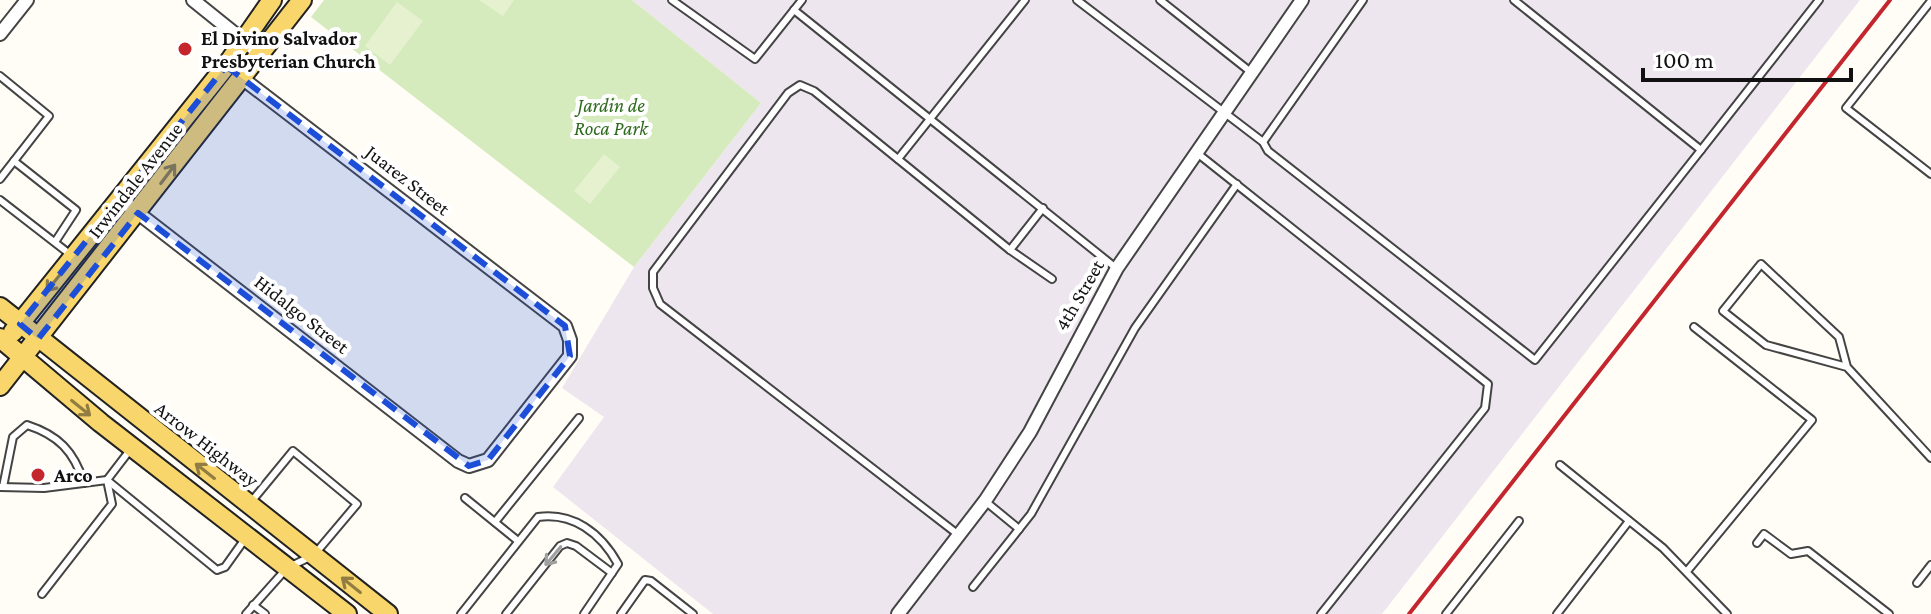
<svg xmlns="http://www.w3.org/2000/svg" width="1931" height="614" font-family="'Crimson Pro',serif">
<rect width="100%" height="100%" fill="#fffdf5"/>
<polygon fill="#eee6ef" points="632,0 1860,0 1382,614 713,614 553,487 604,417 562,388 634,267 761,103"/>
<polygon fill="#d5ebbd" points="324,0 632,0 761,103 634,267 311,17"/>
<g fill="#e6f2cf">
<polygon points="479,0 514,0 503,16"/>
<polygon points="397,2 423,21 390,65 365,46"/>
<polygon points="604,154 620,167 590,204 574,191"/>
</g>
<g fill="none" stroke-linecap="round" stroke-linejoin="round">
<g stroke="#444" stroke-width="10">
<g id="service">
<polyline points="672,0 755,59 802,0"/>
<polyline points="1077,0 1263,142 1268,151 1535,360 1701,150 1514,0"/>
<polyline points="1160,0 1252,73"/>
<polyline points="1931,1 1846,108 1931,174"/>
<polyline points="794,10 1116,268"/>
<polyline points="0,76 49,116 0,179"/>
<polyline points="1263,142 1363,0"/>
<polyline points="1701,150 1819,0"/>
<polyline points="1197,153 1488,384 1485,408 1321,614"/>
<polyline points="898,159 1025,0"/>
<polyline points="14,161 76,210 55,242"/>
<polyline points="0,200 71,255"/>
<polyline points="1010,250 1052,279"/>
<polyline points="1847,367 1839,337 1761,264 1723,311 1766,345 1847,367 1931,458"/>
<polyline points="1560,465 1663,548 1727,614"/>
<polyline points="0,487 44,488 107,480 217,570 225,567 245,539"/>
<path d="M3,487l10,-50 14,-12c31,10 47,26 57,58"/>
<polyline points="465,498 518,541"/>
<polyline points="985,501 1019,529"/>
<polyline points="495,522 579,418"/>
<polyline points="960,536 660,304 653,288 653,272 788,93 800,85 814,91 1010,250 1043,208"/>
<polyline points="1757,543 1764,534 1791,554 1808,551 1889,614"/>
<polyline points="1688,570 1812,420 1694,327"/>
<polyline points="1917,583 1931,565"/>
<polyline points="973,587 1031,514 1135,328 1237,184"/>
<polyline points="42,594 112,504 107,480 130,450"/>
<polyline points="253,605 265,614"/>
<polyline points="246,614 287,568 314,555 357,504 293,451 251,502"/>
<path d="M461,614l77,-97c35,-5 63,16 80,47l-34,50"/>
<polyline points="506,614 560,546 567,543 576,546 612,573"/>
<polyline points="621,614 645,580 651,581 693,614"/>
<polyline points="1446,614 1519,521"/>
<polyline points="1557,614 1629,521"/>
</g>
</g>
<g stroke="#444" stroke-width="16">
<g id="minor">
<polyline points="193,0 260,54"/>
<polyline points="0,34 27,0"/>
<polyline points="120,199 458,461 469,466 488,460 570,356 570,340 565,326 238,75"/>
<polyline points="898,614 985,501 1030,432 1117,268 1302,0"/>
</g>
</g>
<g stroke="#222" stroke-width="22">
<g id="primary">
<polyline points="0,307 388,614"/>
<polyline points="13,332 226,66 272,0"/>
<polyline points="0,338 101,423 347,614"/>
<polyline points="0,386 302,0"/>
</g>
</g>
<use href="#service" stroke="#fff" stroke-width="6"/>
<use href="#minor" stroke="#fff" stroke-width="12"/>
<use href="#primary" stroke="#f9d66b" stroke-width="18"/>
<polyline stroke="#c4262e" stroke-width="4" points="1409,614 1890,0"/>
</g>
<defs><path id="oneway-shaft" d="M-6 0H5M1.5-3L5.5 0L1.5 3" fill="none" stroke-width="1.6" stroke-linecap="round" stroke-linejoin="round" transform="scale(2)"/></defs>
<g stroke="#917d42">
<use href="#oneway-shaft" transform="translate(168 174) rotate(-53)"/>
<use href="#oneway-shaft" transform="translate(54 282) rotate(129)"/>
<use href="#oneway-shaft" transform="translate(81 408) rotate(39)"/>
<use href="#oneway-shaft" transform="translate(205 471) rotate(-142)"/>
<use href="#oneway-shaft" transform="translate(351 585) rotate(-141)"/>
</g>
<use stroke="#a0a0a0" href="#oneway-shaft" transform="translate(553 556) rotate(130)"/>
<path fill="#1d4ed8" fill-opacity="0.2" stroke="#1d4ed8" stroke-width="6" stroke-dasharray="16 10" stroke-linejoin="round" d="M226,66l339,260 5,30 -82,104 -19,6 -331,-253 -100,126 -18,-15z"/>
<g fill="#c4262e" stroke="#fff" stroke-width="3">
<circle cx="185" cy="49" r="8"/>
<circle cx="38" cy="475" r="8"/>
</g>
<g text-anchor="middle" stroke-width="8" stroke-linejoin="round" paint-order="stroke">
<g font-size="20" font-weight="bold" fill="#111" stroke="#fff" text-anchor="start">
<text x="201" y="45">El Divino Salvador<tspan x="201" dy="23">Presbyterian Church</tspan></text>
<text x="54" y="482">Arco</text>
</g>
<g font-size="20" font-style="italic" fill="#2f6b1f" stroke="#fff">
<text x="611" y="112">Jardin de<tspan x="611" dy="23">Roca Park</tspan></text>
</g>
<g font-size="20" fill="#111" stroke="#fff">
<text transform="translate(135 180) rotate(-52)" y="7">Irwindale Avenue</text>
<text transform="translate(408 180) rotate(38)" y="7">Juarez Street</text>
<text transform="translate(1079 295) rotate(-60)" y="7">4th Street</text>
<text transform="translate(302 314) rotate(38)" y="7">Hidalgo Street</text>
<text transform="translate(207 444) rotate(38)" y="7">Arrow Highway</text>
</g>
</g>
<path d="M1643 68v12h208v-12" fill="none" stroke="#111111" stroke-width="4"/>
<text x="1655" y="68" font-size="24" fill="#111111" stroke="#ffffff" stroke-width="6" paint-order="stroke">100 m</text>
</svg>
